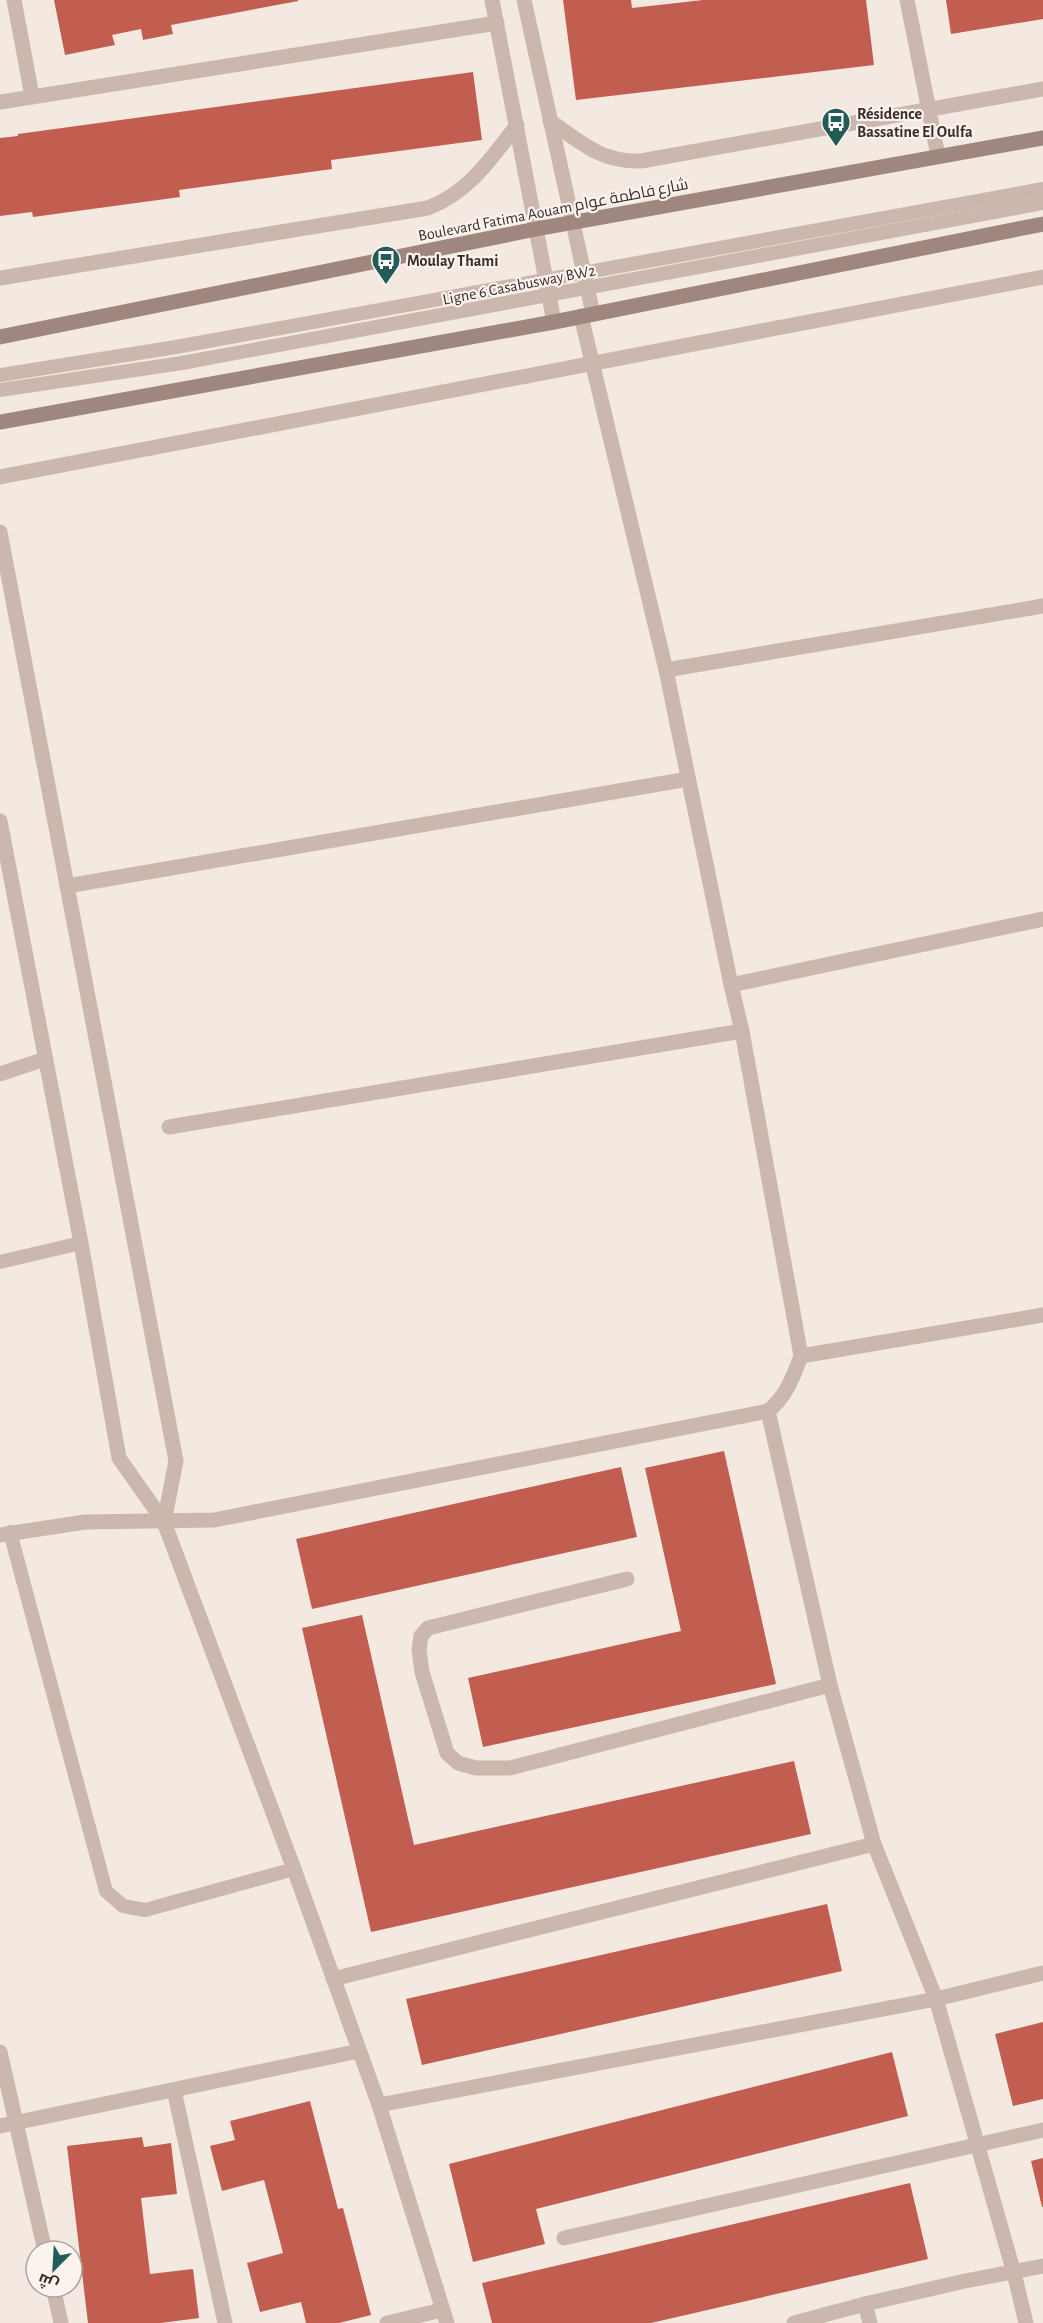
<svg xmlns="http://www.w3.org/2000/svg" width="1043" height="2323" font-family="'Alegreya Sans',Cairo,sans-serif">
<rect width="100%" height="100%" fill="#f3e9e1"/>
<g fill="#c25e50">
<polygon points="54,0 298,0 298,1 171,25 173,34 143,40 141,29 112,35 115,45 65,55"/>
<polygon points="563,0 631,0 632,8 703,0 866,0 874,65 576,100"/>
<polygon points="946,0 1043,0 1043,19 951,34"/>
<polygon points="473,72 482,140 331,160 332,169 179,190 180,197 33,217 32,212 0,216 0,138 18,136 18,134"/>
<polygon points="724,1451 776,1684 483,1747 468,1678 681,1631 645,1468"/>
<polygon points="621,1467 637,1537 312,1609 296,1539"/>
<polygon points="362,1615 414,1845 794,1761 811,1834 371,1932 302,1628"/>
<polygon points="827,1904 842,1971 422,2065 406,1999"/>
<polygon points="1043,2022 1043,2099 1013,2106 995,2034"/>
<polygon points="892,2052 908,2116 536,2209 545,2244 473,2262 449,2164"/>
<polygon points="310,2101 338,2209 343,2208 371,2315 339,2323 306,2323 301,2302 260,2312 247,2263 283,2253 264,2180 222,2191 210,2146 235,2140 230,2121"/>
<polygon points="142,2137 144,2147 171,2143 177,2194 141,2198 150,2274 193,2269 199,2318 161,2323 88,2323 67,2146"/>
<polygon points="1043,2158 1043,2207 1042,2207 1031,2161"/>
<polygon points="910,2183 928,2259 651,2323 492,2323 482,2283"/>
</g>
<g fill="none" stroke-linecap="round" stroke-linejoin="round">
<g stroke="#cbb7ad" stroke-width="14">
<polyline points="0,375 176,347 1043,189"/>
<polyline points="0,390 182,363 1043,203"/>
<polyline points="0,1262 81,1243"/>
<polyline points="10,1532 106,1891 123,1906 145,1910 294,1869"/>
</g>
<g stroke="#cbb7ad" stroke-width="15">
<polyline points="14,0 32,96"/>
<polyline points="492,0 554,322"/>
<polyline points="524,0 593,314"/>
<polyline points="907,0 938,156"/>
<polyline points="0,102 497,23"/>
<path d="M550,121c32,22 50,41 91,40l402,-72"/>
<path d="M0,278l428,-70c41,-16 63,-49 89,-83"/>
<polyline points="581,316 666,670 731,985 1043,919"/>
<polyline points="0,477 1043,277"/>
<polyline points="0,532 176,1461 164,1522"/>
<polyline points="666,670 1043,606"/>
<polyline points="0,821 81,1243 119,1458 164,1522 294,1869 379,2105 447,2323"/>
<polyline points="67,886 688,779"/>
<path d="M731,985l11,46 59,325c-8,21 -15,41 -33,55l62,274 44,159 62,155 78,274 12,50"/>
<polyline points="0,1074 45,1059"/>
<polyline points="169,1127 742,1031"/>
<polyline points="801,1356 1043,1315"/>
<polyline points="0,1535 85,1522 214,1520 768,1411"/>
<polyline points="627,1579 428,1628 421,1636 419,1650 422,1672 447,1753 458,1763 476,1768 510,1768 830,1685"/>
<polyline points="333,1979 874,1844"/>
<polyline points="0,2052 45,2251"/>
<polyline points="174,2090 225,2323"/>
<polyline points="379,2105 936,1999 1043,1973"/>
<polyline points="0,2126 359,2051"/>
<polyline points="564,2238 1043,2130"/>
<polyline points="53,2287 61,2323"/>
<polyline points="865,2304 870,2323"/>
<polyline points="387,2323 442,2310"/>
<polyline points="794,2323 865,2304 965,2281 1043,2266"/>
</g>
<g stroke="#9f867e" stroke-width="15">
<polyline points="0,337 536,229 1043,138"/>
<polyline points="0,422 554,322 1043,224"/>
</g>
</g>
<defs>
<g id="bus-pin" transform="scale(1.5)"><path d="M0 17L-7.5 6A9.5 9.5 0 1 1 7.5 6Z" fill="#225b58" stroke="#faf3ee"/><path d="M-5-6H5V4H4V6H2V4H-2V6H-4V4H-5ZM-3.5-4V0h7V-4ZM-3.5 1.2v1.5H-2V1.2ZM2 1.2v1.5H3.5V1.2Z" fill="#fff"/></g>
</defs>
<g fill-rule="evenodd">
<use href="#bus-pin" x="836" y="122"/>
<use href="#bus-pin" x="386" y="260"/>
</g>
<g text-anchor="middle" stroke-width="4.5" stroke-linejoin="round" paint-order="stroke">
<g font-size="16" font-weight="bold" fill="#3a2e2b" stroke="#faf3ee" text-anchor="start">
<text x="857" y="119">Résidence<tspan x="857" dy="18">Bassatine El Oulfa</tspan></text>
<text x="407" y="266">Moulay Thami</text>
</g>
<g font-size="16" fill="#3a2e2b" stroke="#faf3ee">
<text transform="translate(553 209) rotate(-11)" y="6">Boulevard Fatima Aouam شارع فاطمة عوام</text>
<text transform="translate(519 284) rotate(-11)" y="6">Ligne 6 Casabusway BW2</text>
</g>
</g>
<g transform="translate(54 2269) rotate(204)"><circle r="28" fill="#faf3ee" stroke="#ada4a0" stroke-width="1.5"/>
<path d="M0-4.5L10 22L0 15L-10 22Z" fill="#225b58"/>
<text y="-9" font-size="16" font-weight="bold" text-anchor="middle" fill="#3a2e2b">ش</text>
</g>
</svg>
